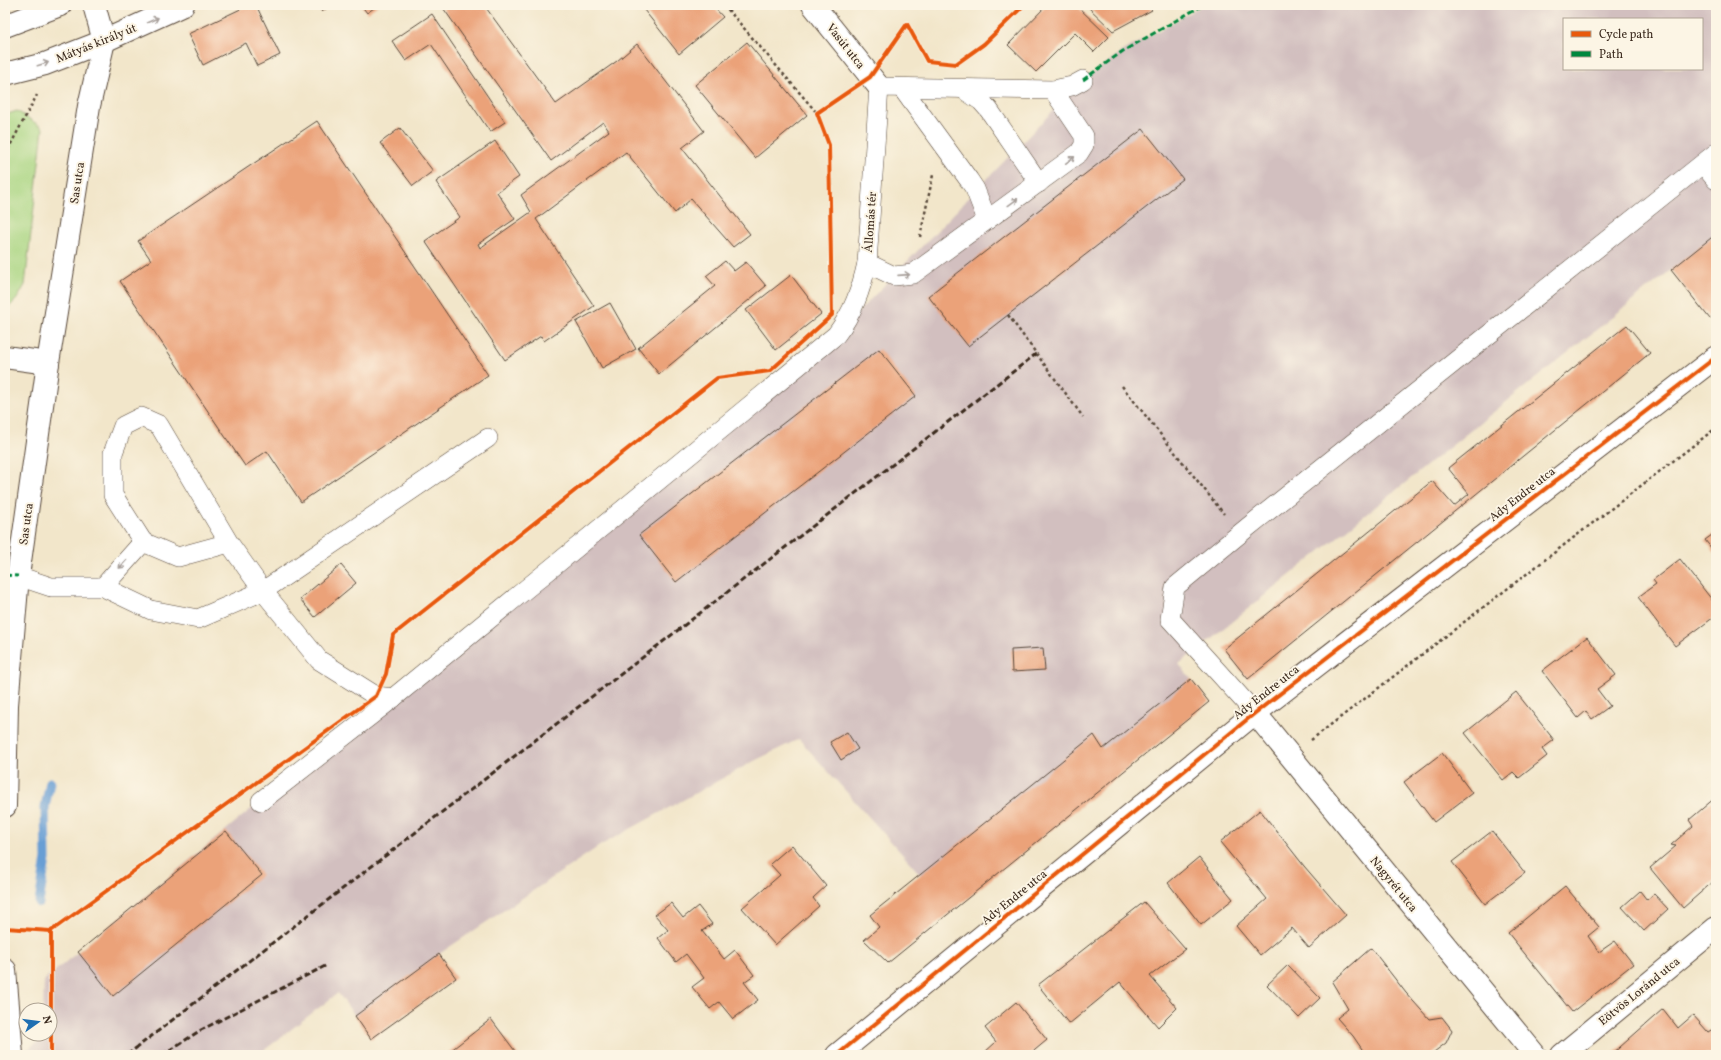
<svg xmlns="http://www.w3.org/2000/svg" width="1721" height="1060" font-family="Vollkorn,serif">
<rect width="100%" height="100%" fill="#fcf5e5"/>
<filter id="ink" filterUnits="userSpaceOnUse"><feTurbulence type="fractalNoise" baseFrequency=".025" numOctaves="2"/><feDisplacementMap in="SourceGraphic" scale="8" xChannelSelector="R" yChannelSelector="G"/><feConvolveMatrix kernelMatrix="1 2 1 2 8 2 1 2 1" color-interpolation-filters="sRGB"/></filter>
<filter id="wash" filterUnits="userSpaceOnUse"><feTurbulence type="fractalNoise" baseFrequency=".012" numOctaves="4" result="noise"/><feDisplacementMap in="SourceGraphic" scale="16" xChannelSelector="R" yChannelSelector="G"/><feGaussianBlur stdDeviation="0.9" result="paint"/><feColorMatrix in="noise" values="0 0 0 0 0 0 0 0 0 0 0 0 0 0 0 0 0 1.4 0 .05"/><feComposite in="paint" operator="in"/></filter>
<g filter="url(#wash)">
<rect width="100%" height="100%" fill="#f2e6ca"/>
<path fill="#d2bfbf" fill-rule="evenodd" d="M1203,5h513v229l-537,430 12,15 -88,70 -9,-13 -173,139 -122,-136 -45,22 -153,84 -162,109 -84,62 -17,-23 -80,62h-239l24,-17v-4h7v-24h-7l1,-30 217,-179 575,-466 247,-255 40,-29zM1564,19h138v50h-138z"/>
<polygon fill="#aad683" stroke="#728050" points="17,111 43,128 25,285 17,299 5,311 5,115"/>
<g fill="none" stroke-linecap="round" stroke-linejoin="round">
<polyline stroke="#679ed4" stroke-width="9" points="39,903 46,859 45,807 50,782"/>
</g>
<g id="blocks">
<g fill="#eba279">
<polygon points="249,5 256,5 280,55 257,66 246,43 203,65 188,34"/>
<polygon points="316,5 331,5 322,12"/>
<polygon points="361,5 378,5 367,13"/>
<polygon points="441,5 484,5 556,104 617,61 637,44 704,131 682,148 750,234 733,247 691,199 675,213 626,152 536,219 594,306 544,341 541,336 505,360 425,241 460,217 436,182 495,141 519,177 497,192 515,219 478,244 480,248 531,212 521,195 609,131 603,122 551,161"/>
<polygon points="640,5 712,5 723,17 679,54"/>
<polygon points="1047,5 1076,5 1109,37 1094,52 1075,33 1036,72 1008,45"/>
<polygon points="1086,5 1147,5 1152,10 1113,31"/>
<polygon points="432,14 505,122 490,132 431,44 406,61 392,41"/>
<polygon points="747,42 807,115 755,158 695,85"/>
<polygon points="317,121 488,375 301,502 267,451 245,466 120,281 151,260 138,241"/>
<polygon points="400,128 433,171 413,186 380,143"/>
<polygon points="1143,129 1183,179 968,346 928,296"/>
<polygon points="1716,234 1716,314 1710,319 1671,270"/>
<polygon points="725,261 734,271 746,262 766,286 659,374 638,348 715,286 706,276"/>
<polygon points="791,275 821,314 776,350 746,310"/>
<polygon points="610,303 636,349 602,368 576,322"/>
<polygon points="1627,325 1650,353 1248,679 1224,649 1432,481 1454,506 1469,494 1448,468"/>
<polygon points="879,349 916,396 676,582 639,535"/>
<polygon points="1716,532 1716,554 1705,540"/>
<polygon points="1680,559 1716,605 1716,620 1714,617 1675,646 1638,597 1656,584 1653,580"/>
<polygon points="341,565 356,583 315,617 300,599"/>
<polygon points="1587,637 1616,675 1597,689 1610,706 1592,719 1586,711 1578,718 1542,671"/>
<polygon points="1043,648 1045,670 1012,672 1011,650"/>
<polygon points="1191,679 1209,702 888,963 864,940 879,927 870,915 1094,735 1103,749"/>
<polygon points="1516,692 1554,740 1542,749 1547,756 1519,778 1513,772 1503,780 1465,733"/>
<polygon points="847,732 858,749 841,760 830,742"/>
<polygon points="1442,753 1472,793 1434,822 1404,782"/>
<polygon points="1716,797 1716,879 1683,908 1650,868 1676,846 1671,845 1693,826 1689,820"/>
<polygon points="1260,810 1304,866 1346,915 1309,948 1292,928 1260,955 1236,926 1267,899 1220,842"/>
<polygon points="226,831 262,875 113,996 78,952"/>
<polygon points="1492,831 1525,873 1485,904 1452,862"/>
<polygon points="792,845 826,886 813,898 819,906 775,945 742,908 780,875 770,864"/>
<polygon points="1199,857 1233,899 1201,925 1168,883"/>
<polygon points="1565,886 1599,927 1588,936 1599,952 1615,941 1633,964 1572,1012 1508,933"/>
<polygon points="1640,891 1647,900 1654,894 1668,909 1644,931 1622,907"/>
<polygon points="1144,902 1185,949 1150,976 1177,1008 1158,1027 1120,982 1069,1024 1038,985"/>
<polygon points="671,903 683,918 698,906 712,924 702,931 724,959 735,950 754,975 744,982 758,1000 733,1019 719,1002 710,1009 692,987 704,978 686,954 676,962 658,938 668,930 655,915"/>
<polygon points="1371,948 1406,993 1429,1019 1442,1017 1452,1030 1446,1043 1430,1055 1389,1055 1386,1052 1382,1055 1366,1055 1353,1036 1337,1018 1348,1009 1332,982"/>
<polygon points="439,954 456,978 371,1039 355,1016"/>
<polygon points="1288,965 1320,998 1299,1018 1267,985"/>
<polygon points="1016,1002 1047,1040 1029,1055 985,1055 984,1053 996,1042 985,1028"/>
<polygon points="1663,1009 1678,1028 1693,1015 1708,1032 1716,1027 1716,1054 1714,1055 1611,1055"/>
<polygon points="491,1019 518,1055 445,1055"/>
</g>
</g>
</g>
<g filter="url(#ink)">
<use href="#blocks" fill-opacity="0" stroke="#564638" stroke-width="1"/>
<g fill="none" stroke-linecap="round" stroke-linejoin="round">
<g stroke="#564638" stroke-width="20">
<g id="service">
<polyline points="902,88 969,180 975,189 987,220"/>
<polyline points="963,89 981,101 989,110 1039,183"/>
<polyline points="1703,164 1716,180"/>
<polyline points="867,263 894,276 913,274 1079,153 1084,145 1084,136 1053,90"/>
<polyline points="229,543 178,557 143,542 113,495 113,453 123,426 141,417 159,425 229,543 263,591 319,660 376,696 393,698"/>
<polyline points="18,576 51,587 103,587 151,610 198,619 263,591 488,438"/>
<polyline points="103,587 143,542"/>
<polyline points="1255,713 1170,619 1175,587 1248,527 1716,153"/>
<path d="M261,801l132,-103 443,-363c17,-22 25,-45 31,-72l12,-176 174,3 19,-4 11,-6"/>
</g>
</g>
<g stroke="#564638" stroke-width="24">
<g id="minor">
<polyline points="1255,713 1535,1055"/>
<polyline points="837,1055 1255,713 1716,357"/>
<polyline points="1562,1055 1716,928"/>
</g>
</g>
<g stroke="#564638" stroke-width="24">
<polyline id="tertiary" points="813,5 879,87"/>
</g>
<g stroke="#564638" stroke-width="24">
<g id="secondary">
<polyline points="5,357 48,363"/>
<polyline points="5,806 7,705 18,576 48,363 89,106 104,41 94,5"/>
<polyline points="5,970 12,1055"/>
</g>
</g>
<g stroke="#564638" stroke-width="24">
<g id="primary">
<polyline points="5,26 60,5"/>
<polyline points="5,74 45,64 104,41 183,5"/>
</g>
</g>
<g stroke="#564638" stroke-width="2.5" stroke-dasharray="3 3" stroke-linecap="butt">
<polyline points="724,5 817,113"/>
<polyline points="5,155 37,95"/>
<polyline points="920,237 933,175"/>
<polyline points="1008,315 1083,417"/>
<polyline points="1122,386 1224,514"/>
<polyline points="1311,740 1716,428"/>
</g>
<use href="#service" stroke="#fff" stroke-width="19"/>
<use href="#minor" stroke="#fff" stroke-width="22"/>
<use href="#tertiary" stroke="#fff" stroke-width="22"/>
<use href="#secondary" stroke="#fff" stroke-width="22"/>
<use href="#primary" stroke="#fff" stroke-width="22"/>
<g stroke="#3b2a1e" stroke-width="3" stroke-dasharray="6 3" stroke-linecap="butt">
<polyline points="127,1055 1036,354"/>
<polyline points="162,1055 201,1030 327,965"/>
</g>
<g stroke="#00873e" stroke-width="3" stroke-dasharray="6 3" stroke-linecap="butt">
<polyline points="1083,80 1123,51 1203,5"/>
<polyline points="5,575 18,576"/>
</g>
<g stroke="#fcf5e5" stroke-width="6">
<g id="cycleway">
<polyline points="5,928 51,931 376,696 386,674 393,635 717,378 770,371 832,315 829,145 817,113 870,77 907,24 927,61 956,64 984,44 1024,5"/>
<polyline points="51,931 51,1055"/>
<polyline points="837,1055 1255,713 1716,357"/>
</g>
</g>
<use href="#cycleway" stroke="#e8590c" stroke-width="4"/>
</g>
<defs><path id="oneway-shaft" d="M-6 0H5M1.5-3L5.5 0L1.5 3" fill="none" stroke-width="1.6" stroke-linecap="round" stroke-linejoin="round"/></defs>
<g stroke="#a79f9a">
<use href="#oneway-shaft" transform="translate(153 20) rotate(-24)"/>
<use href="#oneway-shaft" transform="translate(43 64) rotate(-17)"/>
<use href="#oneway-shaft" transform="translate(1070 160) rotate(-37)"/>
<use href="#oneway-shaft" transform="translate(1013 202) rotate(-36)"/>
<use href="#oneway-shaft" transform="translate(904 275) rotate(-4)"/>
<use href="#oneway-shaft" transform="translate(123 564) rotate(132)"/>
</g>
</g>
<g text-anchor="middle" stroke-width="4" stroke-linejoin="round" paint-order="stroke">
<g font-size="12" fill="#3b2a1e" stroke="#fcf5e5">
<text transform="translate(96 43) rotate(-22)" y="4">Mátyás király út</text>
<text transform="translate(846 46) rotate(52)" y="4">Vasút utca</text>
<text transform="translate(77 183) rotate(-81)" y="4">Sas utca</text>
<text transform="translate(870 222) rotate(-86)" y="4">Állomás tér</text>
<text transform="translate(1522 494) rotate(-38)" y="4">Ady Endre utca</text>
<text transform="translate(26 524) rotate(-82)" y="4">Sas utca</text>
<text transform="translate(1266 692) rotate(-38)" y="4">Ady Endre utca</text>
<text transform="translate(1394 884) rotate(51)" y="4">Nagyrét utca</text>
<text transform="translate(1014 897) rotate(-39)" y="4">Ady Endre utca</text>
<text transform="translate(1639 991) rotate(-39)" y="4">Eötvös Loránd utca</text>
</g>
</g>
<rect width="1721" height="1060" fill="none" stroke="#fcf5e5" stroke-width="20"/>
<rect x="1563" y="18" width="140" height="52" fill="#fcf5e5" stroke="#afa495"/>
<rect x="1571" y="31" width="20" height="6" fill="#e8590c" stroke="#afa495"/>
<text x="1599" y="38" font-size="12" fill="#3b2a1e">Cycle path</text>
<rect x="1571" y="51" width="20" height="6" fill="#00873e" stroke="#afa495"/>
<text x="1599" y="58" font-size="12" fill="#3b2a1e">Path</text>
<g transform="translate(38 1022) rotate(76)"><circle r="19" fill="#fcf5e5" stroke="#afa495"/>
<path d="M0-3L7 15L0 10L-7 15Z" fill="#1f6fb2"/>
<text y="-6" font-size="11" font-weight="bold" text-anchor="middle" fill="#3b2a1e">N</text>
</g>
</svg>
